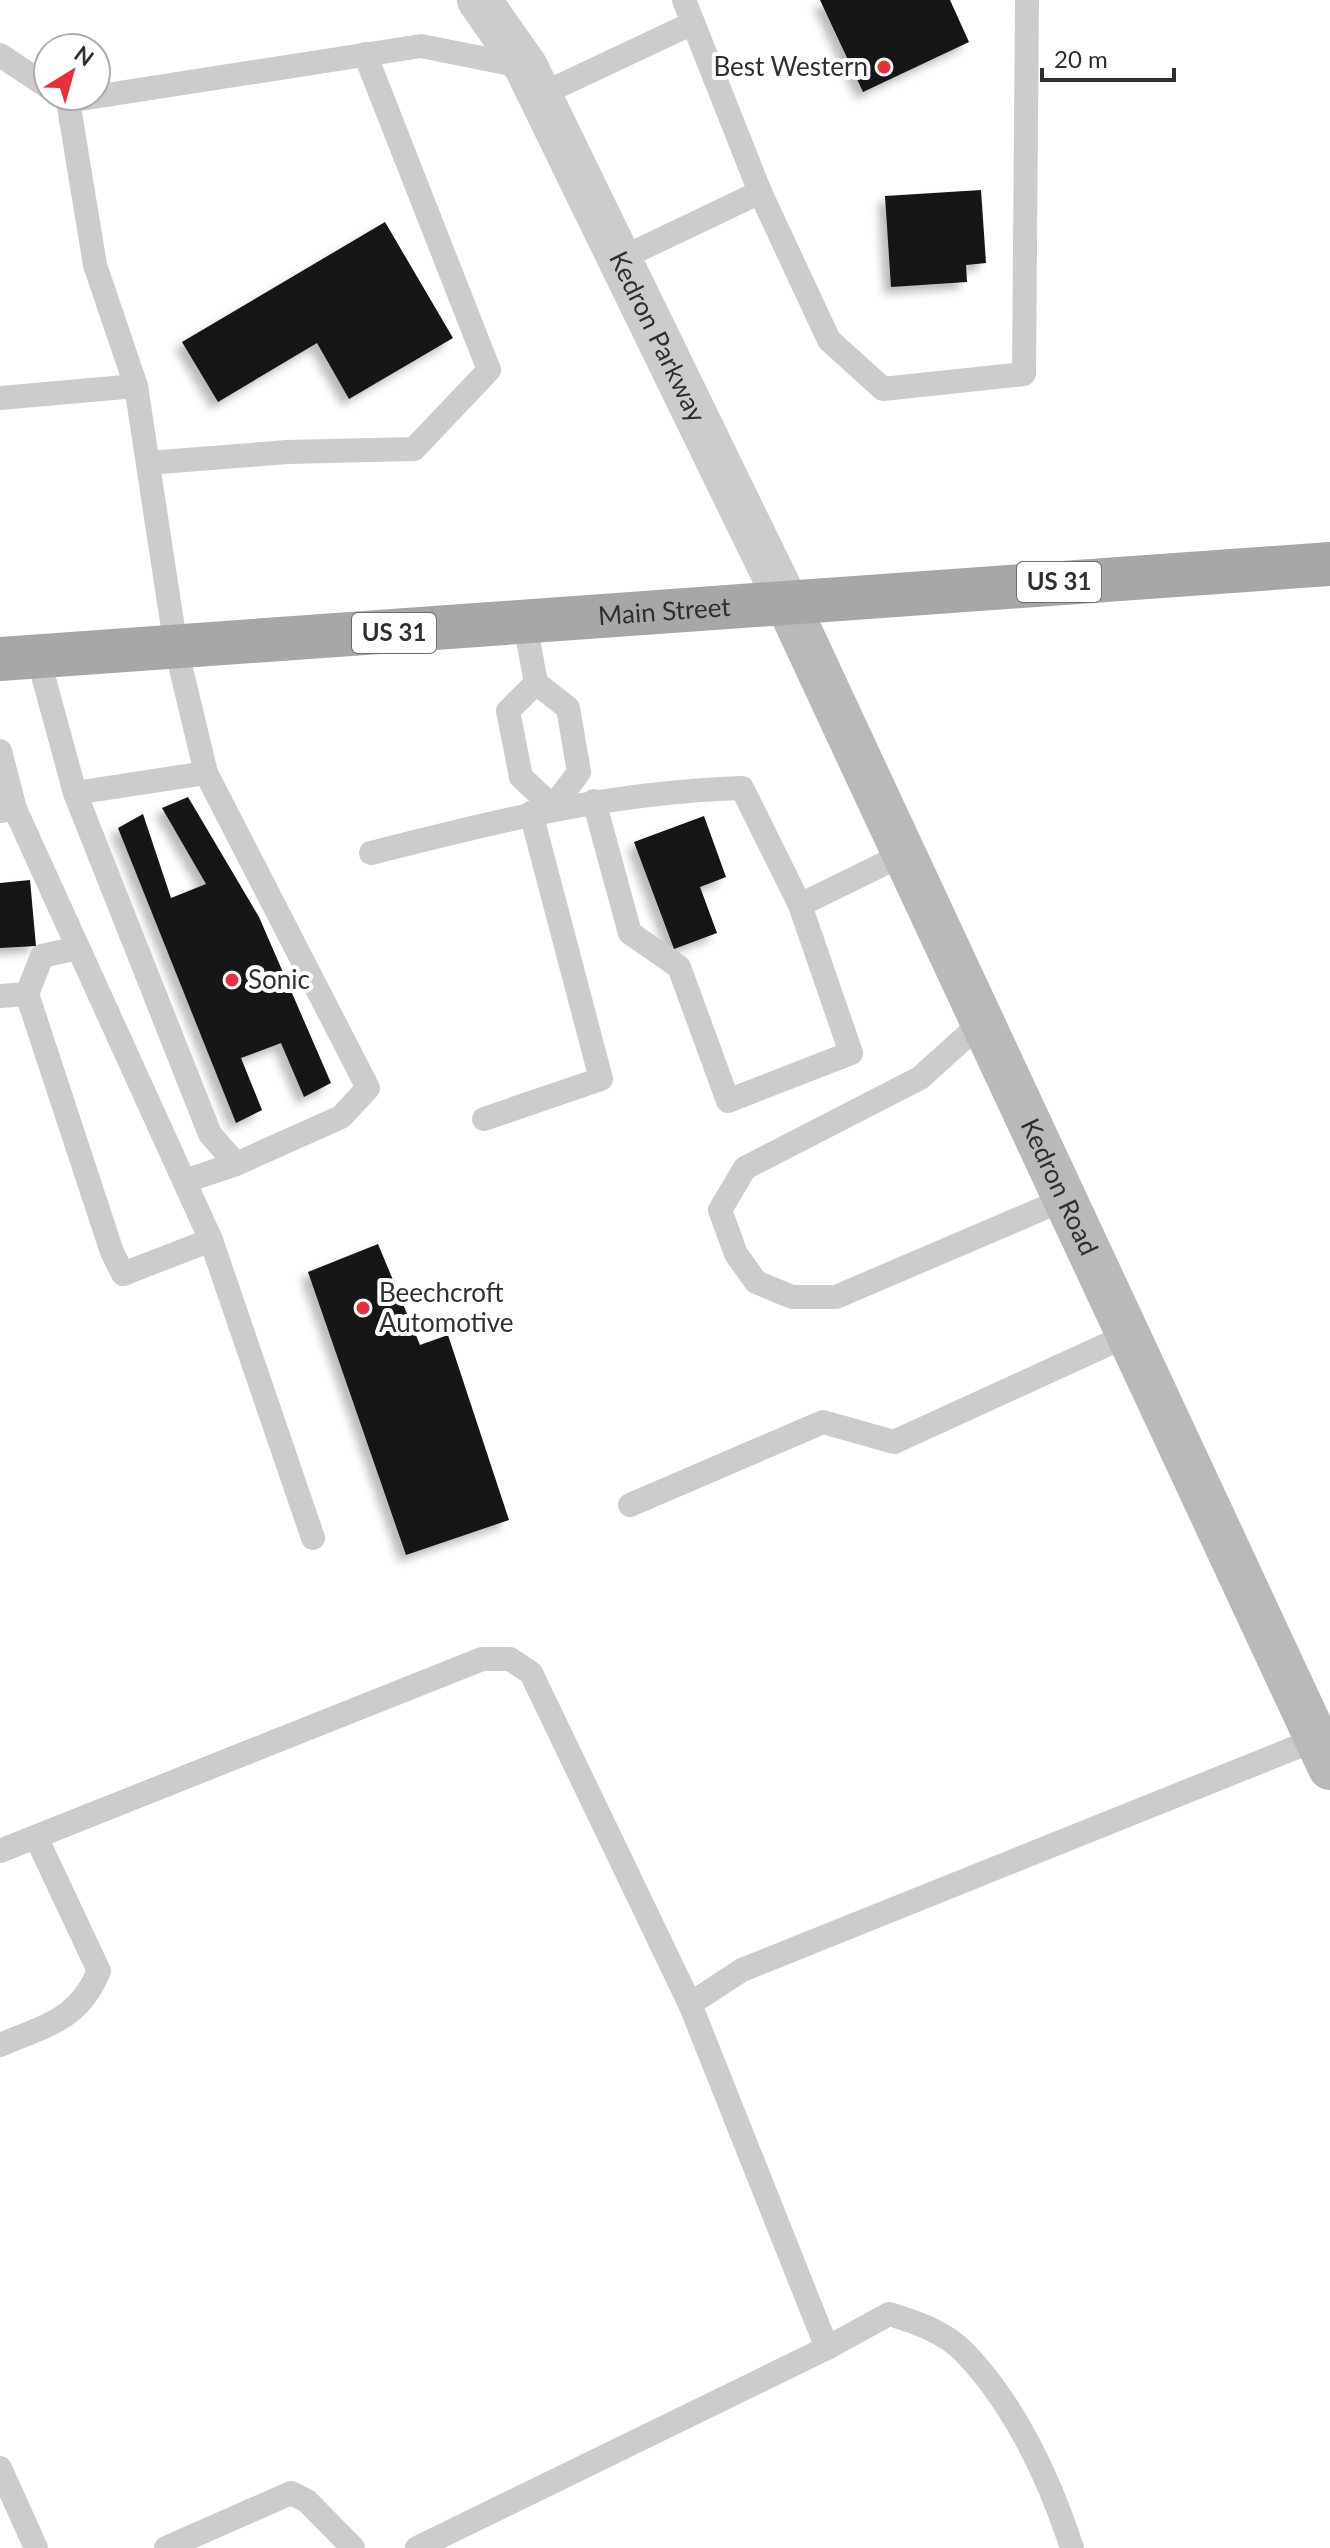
<svg xmlns="http://www.w3.org/2000/svg" width="1330" height="2548" font-family="Lato,sans-serif">
<defs>
<filter id="shadow"><feDropShadow dx="-7" dy="7" stdDeviation="4" flood-color="#0004"/></filter>
</defs>
<rect width="100%" height="100%" fill="#fff"/>
<g fill="#161616" filter="url(#shadow)">
<polygon points="820,0 950,0 969,42 863,92"/>
<polygon points="981,190 986,263 966,265 967,282 891,287 885,196"/>
<polygon points="385,222 453,338 349,399 317,343 218,402 182,342"/>
<polygon points="188,797 259,917 331,1083 304,1097 281,1043 241,1058 262,1110 236,1123 118,828 143,814 171,898 206,884 162,808"/>
<polygon points="704,816 726,877 700,887 717,933 674,949 634,842"/>
<polygon points="30,880 36,946 0,948 0,883"/>
<polygon points="378,1244 420,1345 448,1335 509,1520 406,1555 308,1272"/>
</g>
<g fill="none" stroke-linecap="round" stroke-linejoin="round">
<g stroke="#ccc" stroke-width="24">
<polyline points="684,0 760,192 829,340 883,389 1024,374 1027,0"/>
<polyline points="0,55 48,87"/>
<polyline points="540,95 693,23"/>
<polyline points="61,96 68,101 421,46 526,67"/>
<polyline points="68,101 95,265 136,386"/>
<polyline points="620,259 760,192"/>
<polyline points="0,398 136,386 176,648 206,773 368,1088 341,1117 236,1164 210,1134 75,793 38,657"/>
<polyline points="148,463 287,452 414,449 489,370 365,54"/>
<polyline points="525,624 536,683 568,708 579,772 553,807 521,777 508,711 536,683"/>
<polyline points="0,751 15,809 0,811"/>
<polyline points="75,793 206,773"/>
<polyline points="594,801 630,933 679,967 728,1101 851,1053 800,905"/>
<polyline points="15,809 211,1240 313,1538"/>
<path d="M371,853c126,-32 240,-61 371,-65l58,117 104,-51"/>
<polyline points="27,994 42,956 78,948"/>
<polyline points="0,996 27,994 112,1252 123,1274 211,1240"/>
<polyline points="982,1022 920,1078 745,1168 720,1210 736,1254 756,1282 792,1297 836,1297 1065,1199"/>
<polyline points="484,1119 601,1079 531,813"/>
<polyline points="185,1181 236,1164"/>
<polyline points="630,1505 823,1422 894,1442 1128,1335"/>
<polyline points="0,1851 482,1659 510,1659 531,1673 690,2004 742,1970 1317,1739"/>
<polyline points="690,2004 827,2348"/>
<path d="M0,2045c46,-20 78,-24 99,-74l-62,-132"/>
<polyline points="0,2468 36,2548"/>
<polyline points="166,2548 291,2493 307,2501 353,2548"/>
<path d="M417,2548l410,-200 62,-34c27,8 56,18 76,39 50,52 85,127 107,195"/>
</g>
<path stroke="#ccc" stroke-width="44" id="s1" d="M479,0l47,67 262,538"/>
<path stroke="#b9b9b9" stroke-width="44" id="s2" d="M788,605l542,1163"/>
<path stroke="#a7a7a7" stroke-width="44" id="s3" d="M0,659l1330,-95"/>
</g>
<g fill="#ea2e3e" stroke="#fff" stroke-width="3">
<circle cx="884" cy="67" r="8"/>
<circle cx="232" cy="980" r="8"/>
<circle cx="363" cy="1308" r="8"/>
</g>
<g text-anchor="middle" stroke-width="8" stroke-linejoin="round" paint-order="stroke">
<g fill="#fff" stroke="#6d6d6d" stroke-width="2">
<rect x="1017" y="562" width="84" height="40" rx="6"/>
<rect x="352" y="613" width="84" height="40" rx="6"/>
</g>
<g font-size="24" font-weight="bold" fill="#2f2f2f">
<text x="1059" y="590">US 31</text>
<text x="394" y="641">US 31</text>
</g>
<g font-size="26" fill="#2f2f2f" stroke="#fff" text-anchor="start">
<text x="868" y="76" text-anchor="end">Best Western</text>
<text x="248" y="989">Sonic</text>
<text x="379" y="1302">Beechcroft<tspan x="379" dy="30">Automotive</tspan></text>
</g>
<g font-size="26" fill="#2f2f2f" stroke="#fff">
<text dy="9" stroke="none"><textPath href="#s1" startOffset="382">Kedron Parkway</textPath></text>
<text dy="9" stroke="none"><textPath href="#s3" startOffset="666">Main Street</textPath></text>
<text dy="9" stroke="none"><textPath href="#s2" startOffset="642">Kedron Road</textPath></text>
</g>
</g>
<g transform="translate(72 72) rotate(37)"><circle r="38" fill="#ffffff" stroke="#acacac" stroke-width="2"/>
<path d="M0-6L14 30L0 20L-14 30Z" fill="#ea2e3e"/>
<text y="-12" font-size="22" font-weight="bold" text-anchor="middle" fill="#2f2f2f">N</text>
</g>
<path d="M1042 68v12h132v-12" fill="none" stroke="#2f2f2f" stroke-width="4"/>
<text x="1054" y="68" font-size="24" fill="#2f2f2f" stroke="#ffffff" stroke-width="6" paint-order="stroke">20 m</text>
</svg>
